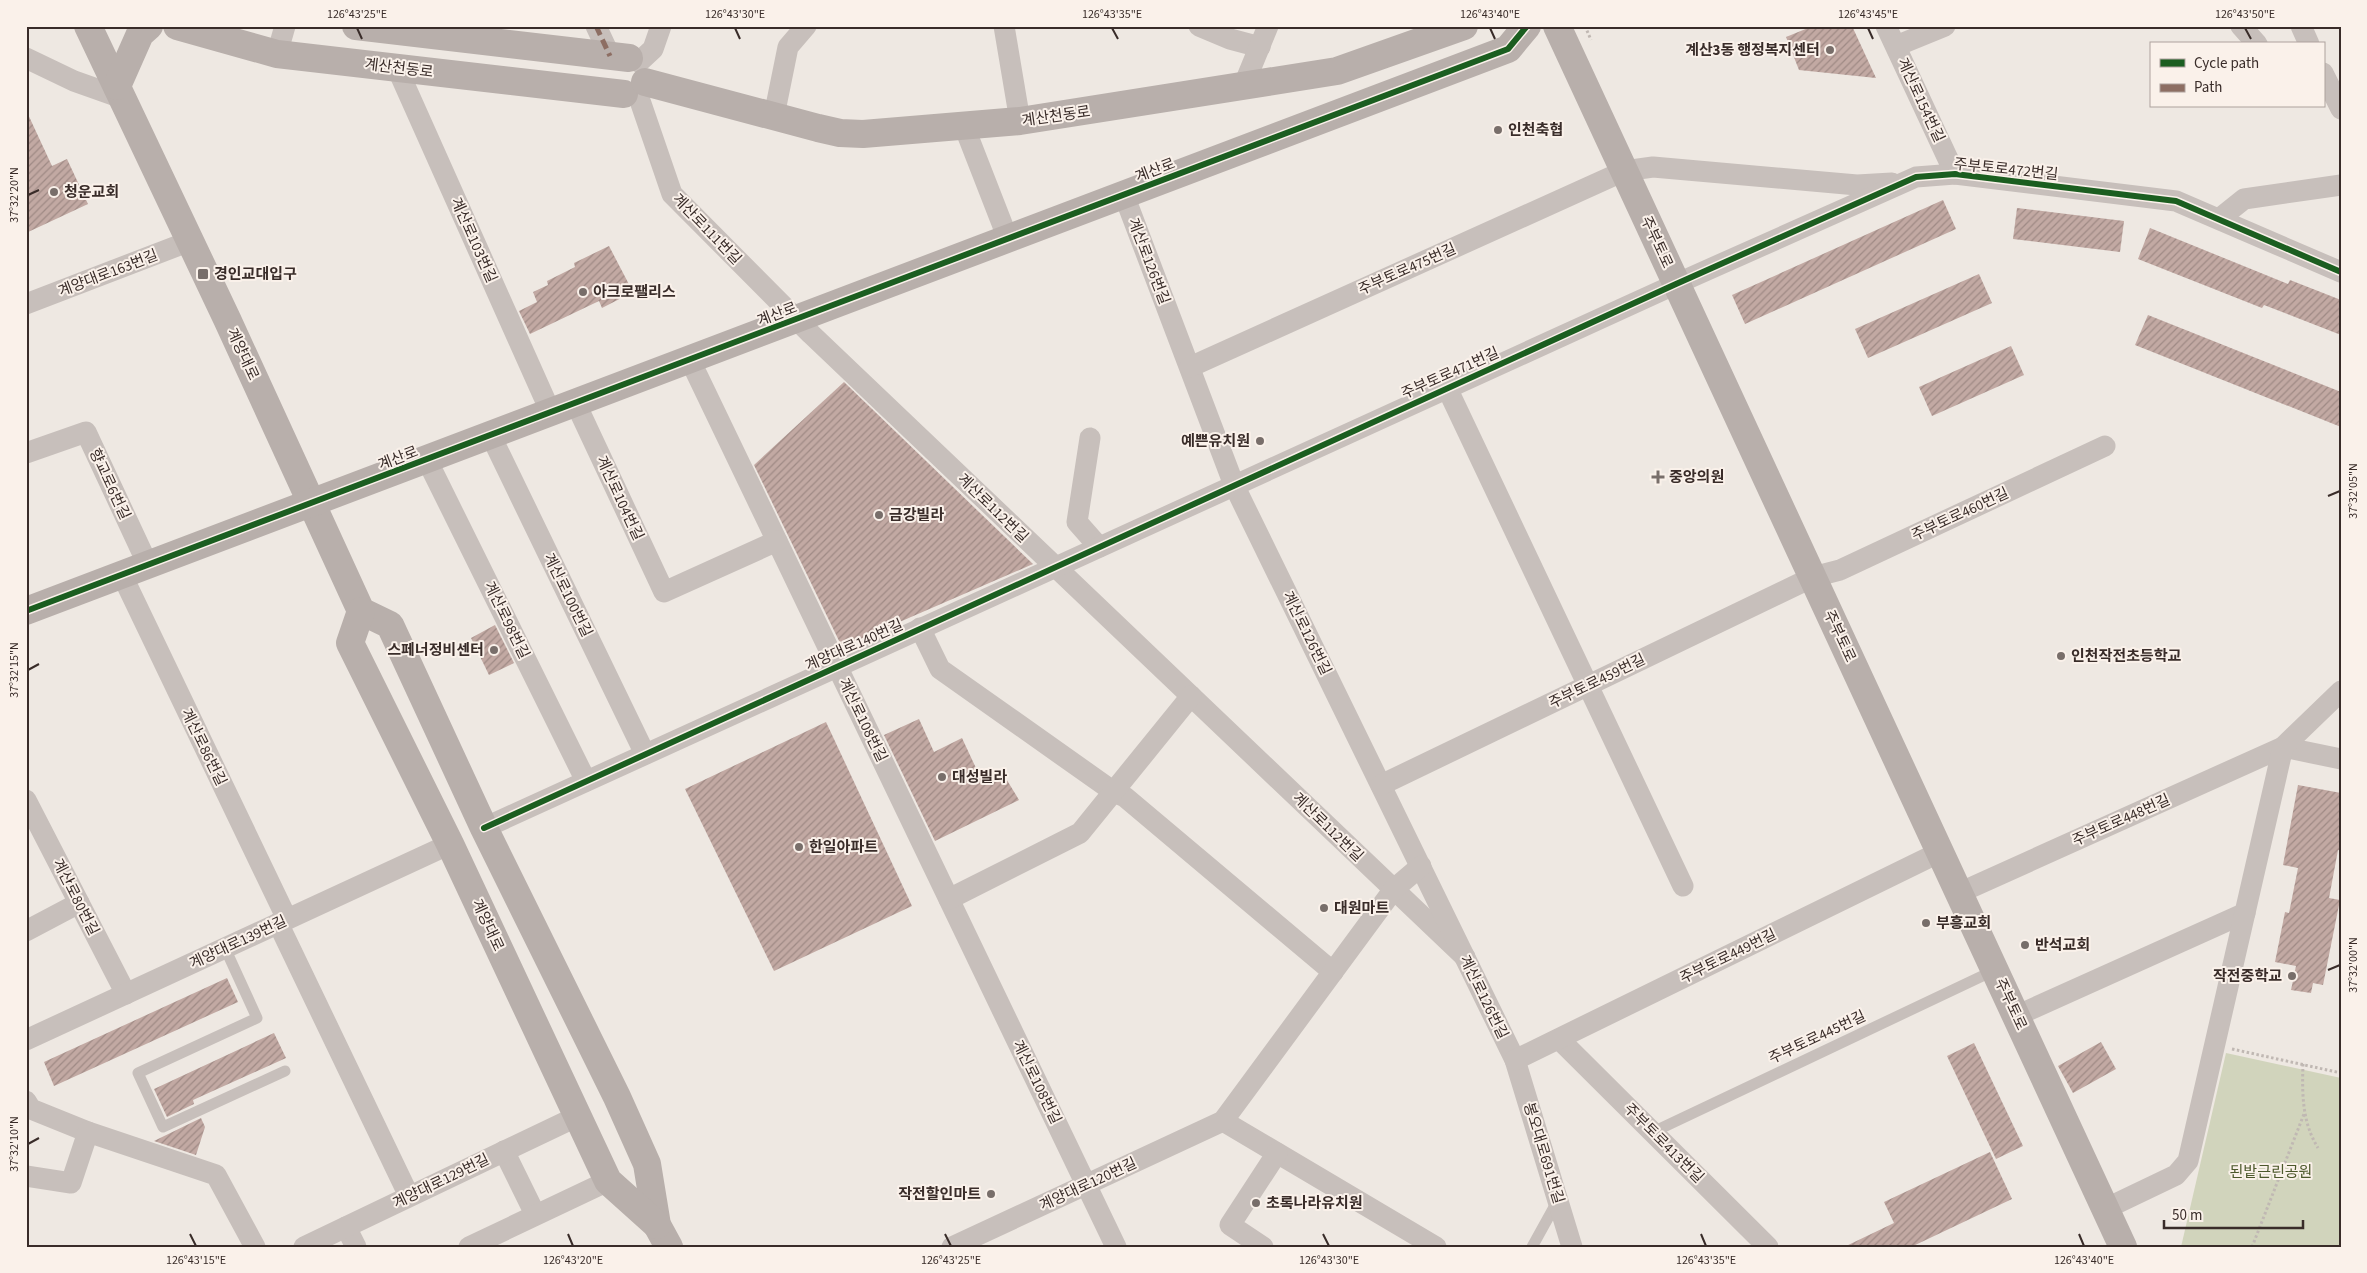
<svg xmlns="http://www.w3.org/2000/svg" width="2367" height="1273" font-family="'Source Sans 3','Noto Sans KR',sans-serif">
<defs>
<pattern id="building-hatch" width="6" height="6" patternUnits="userSpaceOnUse" patternTransform="scale(1.25)"><rect width="6" height="6" fill="#c2a9a3"/><path d="M-1 1l2-2M0 6l6-6M5 7l2-2" fill="none" stroke="#9f8a85"/></pattern>
</defs>
<rect width="100%" height="100%" fill="#eee8e2"/>
<polygon fill="#d1d4bc" points="2226,1053 2341,1078 2341,1247 2181,1247"/>
<g fill="url(#building-hatch)">
<polygon points="1813,26 1852,26 1876,78 1799,70 1786,37"/>
<polygon points="26,110 52,166 67,159 88,204 26,233"/>
<polygon points="1943,200 1956,229 1745,324 1732,295"/>
<polygon points="2017,208 2124,221 2120,252 2013,239"/>
<polygon points="2150,228 2288,284 2290,280 2341,300 2341,335 2264,305 2262,308 2138,259"/>
<polygon points="609,246 633,292 602,308 599,301 530,334 519,311 537,302 533,292 548,285 547,281 575,267 574,263"/>
<polygon points="1979,274 1992,303 1868,358 1855,329"/>
<polygon points="2148,315 2341,392 2341,427 2135,345"/>
<polygon points="2011,346 2024,375 1932,416 1919,387"/>
<polygon points="844,382 1033,564 842,647 754,465"/>
<polygon points="495,625 514,663 489,675 471,638"/>
<polygon points="919,719 934,752 962,738 982,781 1002,772 1019,800 935,841 884,735"/>
<polygon points="826,722 912,906 774,971 685,789"/>
<polygon points="2298,785 2341,793 2341,851 2338,850 2329,898 2340,900 2323,985 2313,983 2311,993 2291,990 2296,966 2275,962 2285,912 2289,913 2298,868 2283,865"/>
<polygon points="227,978 238,1002 54,1086 44,1062"/>
<polygon points="274,1033 286,1058 193,1100 194,1104 167,1117 154,1089"/>
<polygon points="2101,1042 2116,1069 2073,1093 2058,1066"/>
<polygon points="1974,1043 2023,1146 1996,1159 1947,1056"/>
<polygon points="201,1118 205,1127 196,1155 154,1141"/>
<polygon points="1990,1152 2012,1199 1911,1247 1844,1247 1894,1223 1884,1202"/>
</g>
<g fill="none" stroke-linecap="round" stroke-linejoin="round">
<g stroke="#c0b8b3" stroke-width="3" stroke-dasharray="2.5 2.5" stroke-linecap="butt">
<polyline points="1585,26 1591,40"/>
<polyline points="2232,1049 2341,1073"/>
<path d="M2303,1064c-1,30 -1,58 15,84"/>
<polyline points="2252,1247 2304,1114"/>
</g>
<g stroke="#c7bfbb" stroke-width="11">
<polyline points="225,948 257,1018 138,1073 163,1127 285,1071"/>
<polyline points="1653,1132 1995,970"/>
<polyline points="1532,1247 1558,1200"/>
</g>
<g stroke="#c7bfbb" stroke-width="21">
<polyline points="596,26 610,56"/>
<polyline points="1004,26 1020,121"/>
<polyline points="1199,26 1230,39 1260,47"/>
<polyline points="1886,26 1955,174"/>
<polyline points="2241,26 2257,44"/>
<polyline points="2301,26 2309,44"/>
<polyline points="1896,46 1945,26"/>
<polyline points="277,54 285,26"/>
<polyline points="26,58 74,81 122,98"/>
<polyline points="639,62 653,49 661,26"/>
<polyline points="397,68 551,413"/>
<polyline points="2323,73 2341,109"/>
<polyline points="1243,87 1268,26"/>
<polyline points="637,92 672,194 811,334 1465,957"/>
<polyline points="774,116 788,47 806,26"/>
<polyline points="964,126 1008,239"/>
<polyline points="1124,195 1234,485 1515,1060 1572,1247"/>
<polyline points="2219,219 2244,199 2341,185"/>
<polyline points="26,304 190,241"/>
<polyline points="690,360 1116,1247"/>
<polyline points="1190,367 1624,171 1653,167 1857,185 1892,183"/>
<polyline points="1447,388 1683,886"/>
<polyline points="576,404 664,592 777,541"/>
<polyline points="491,436 645,754"/>
<polyline points="1090,438 1077,522 1099,547"/>
<polyline points="26,453 86,432 148,565"/>
<polyline points="427,460 586,781"/>
<polyline points="122,575 287,919"/>
<polyline points="920,628 940,669 1114,792 1125,797 1333,972"/>
<polyline points="1381,785 1813,577 1840,570 2105,446"/>
<polyline points="26,800 126,994"/>
<polyline points="484,828 1676,284 1916,177 1955,174 2176,201 2341,272"/>
<polyline points="1959,893 2283,747 2341,759"/>
<polyline points="949,899 1080,833 1191,696"/>
<polyline points="278,923 409,1196"/>
<polyline points="26,931 79,903"/>
<polyline points="2016,1016 2245,913"/>
<polyline points="1559,1039 1768,1247"/>
<polyline points="26,1040 450,844"/>
<polyline points="1515,1060 1940,852"/>
<polyline points="26,1101 31,1109 88,1132"/>
<polyline points="1223,1121 1436,1247"/>
<polyline points="504,1151 535,1214"/>
<polyline points="26,1176 71,1183 88,1132 216,1175 255,1247"/>
<polyline points="2105,1209 2176,1175 2188,1161 2283,747 2341,691"/>
<polyline points="346,1227 356,1247"/>
<polyline points="304,1247 578,1116"/>
<polyline points="469,1247 608,1181"/>
<polyline points="952,1247 1223,1121 1394,889 1421,866"/>
<polyline points="1263,1247 1230,1225 1277,1153"/>
</g>
<g stroke="#b8afab" stroke-width="28">
<polyline points="88,26 227,319 361,611 390,625 484,828 617,1097 647,1164 657,1225 669,1247"/>
<polyline points="177,26 277,54 624,94"/>
<polyline points="356,26 629,58"/>
<polyline points="1557,26 2123,1247"/>
<polyline points="645,82 818,128 840,133 863,134 1020,121 1337,71 1464,26"/>
<polyline points="117,86 140,34 149,26"/>
<polyline points="26,611 1508,49 1527,26"/>
<polyline points="361,611 350,643 450,844 608,1181 657,1225"/>
</g>
<polyline stroke="#8d6e63" stroke-width="5" stroke-dasharray="10 5" stroke-linecap="butt" points="596,26 610,56"/>
<g stroke="#faf1ea" stroke-width="9">
<g id="cycleway">
<polyline points="26,611 1508,49 1527,26"/>
<polyline points="484,828 1676,284 1916,177 1955,174 2176,201 2341,272"/>
</g>
</g>
<use href="#cycleway" stroke="#1b5e20" stroke-width="6"/>
</g>
<path fill="none" stroke="#392c29" stroke-width="2" d="M357,28l5,11M735,28l5,11M1112,28l6,11M1490,28l5,11M1868,28l5,11M2245,28l6,11M28,195l11,-5M2328,496l12,-5M28,670l11,-6M2328,970l12,-5M28,1144l11,-6M190,1234l6,12M568,1234l5,12M945,1234l6,12M1323,1234l6,12M1701,1234l5,12M2079,1234l5,12"/>
<g fill="#786e6a" stroke="#faf1ea" stroke-width="2">
<circle cx="1830" cy="50" r="5"/>
<circle cx="1498" cy="130" r="5"/>
<circle cx="54" cy="192" r="5"/>
<rect x="197" y="268" width="12" height="12" rx="2.5"/>
<circle cx="583" cy="292" r="5"/>
<circle cx="1260" cy="441" r="5"/>
<path d="M1655.5 469.5h5v5h5v5h-5v5h-5v-5h-5v-5h5z"/>
<circle cx="879" cy="515" r="5"/>
<circle cx="494" cy="650" r="5"/>
<circle cx="2061" cy="656" r="5"/>
<circle cx="942" cy="777" r="5"/>
<circle cx="799" cy="847" r="5"/>
<circle cx="1324" cy="908" r="5"/>
<circle cx="1926" cy="923" r="5"/>
<circle cx="2025" cy="945" r="5"/>
<circle cx="2292" cy="976" r="5"/>
<circle cx="991" cy="1194" r="5"/>
<circle cx="1256" cy="1203" r="5"/>
</g>
<g text-anchor="middle" stroke-width="4" stroke-linejoin="round" paint-order="stroke">
<g font-size="15" font-weight="bold" fill="#392c29" stroke="#faf1ea" text-anchor="start">
<text x="1820" y="55" text-anchor="end">계산3동 행정복지센터</text>
<text x="1508" y="135">인천축협</text>
<text x="64" y="197">청운교회</text>
<text x="214" y="279">경인교대입구</text>
<text x="593" y="297">아크로팰리스</text>
<text x="1250" y="446" text-anchor="end">예쁜유치원</text>
<text x="1669" y="482">중앙의원</text>
<text x="889" y="520">금강빌라</text>
<text x="484" y="655" text-anchor="end">스페너정비센터</text>
<text x="2071" y="661">인천작전초등학교</text>
<text x="952" y="782">대성빌라</text>
<text x="809" y="852">한일아파트</text>
<text x="1334" y="913">대원마트</text>
<text x="1936" y="928">부흥교회</text>
<text x="2035" y="950">반석교회</text>
<text x="2282" y="981" text-anchor="end">작전중학교</text>
<text x="981" y="1199" text-anchor="end">작전할인마트</text>
<text x="1266" y="1208">초록나라유치원</text>
</g>
<g font-size="15" fill="#392c29" stroke="#faf1ea">
<text transform="translate(399 68) rotate(7)" y="5">계산천동로</text>
<text transform="translate(1921 100) rotate(65)" y="5">계산로154번길</text>
<text transform="translate(1056 116) rotate(-8)" y="5">계산천동로</text>
<text transform="translate(2006 169) rotate(6)" y="5">주부토로472번길</text>
<text transform="translate(1155 170) rotate(-21)" y="5">계산로</text>
<text transform="translate(707 229) rotate(46)" y="5">계산로111번길</text>
<text transform="translate(474 240) rotate(66)" y="5">계산로103번길</text>
<text transform="translate(1657 242) rotate(65)" y="5">주부토로</text>
<text transform="translate(1149 261) rotate(69)" y="5">계산로126번길</text>
<text transform="translate(1407 269) rotate(-24)" y="5">주부토로475번길</text>
<text transform="translate(108 273) rotate(-21)" y="5">계양대로163번길</text>
<text transform="translate(777 314) rotate(-21)" y="5">계산로</text>
<text transform="translate(243 354) rotate(65)" y="5">계양대로</text>
<text transform="translate(1450 373) rotate(-24)" y="5">주부토로471번길</text>
<text transform="translate(398 458) rotate(-21)" y="5">계산로</text>
<text transform="translate(110 484) rotate(65)" y="5">향교로6번길</text>
<text transform="translate(620 498) rotate(65)" y="5">계산로104번길</text>
<text transform="translate(993 508) rotate(44)" y="5">계산로112번길</text>
<text transform="translate(1960 514) rotate(-25)" y="5">주부토로460번길</text>
<text transform="translate(568 595) rotate(64)" y="5">계산로100번길</text>
<text transform="translate(507 620) rotate(64)" y="5">계산로98번길</text>
<text transform="translate(1307 633) rotate(64)" y="5">계산로126번길</text>
<text transform="translate(1840 636) rotate(65)" y="5">주부토로</text>
<text transform="translate(854 645) rotate(-24)" y="5">계양대로140번길</text>
<text transform="translate(1597 681) rotate(-26)" y="5">주부토로459번길</text>
<text transform="translate(863 720) rotate(64)" y="5">계산로108번길</text>
<text transform="translate(204 747) rotate(64)" y="5">계산로86번길</text>
<text transform="translate(2121 820) rotate(-24)" y="5">주부토로448번길</text>
<text transform="translate(1328 827) rotate(44)" y="5">계산로112번길</text>
<text transform="translate(76 897) rotate(63)" y="5">계산로80번길</text>
<text transform="translate(488 925) rotate(65)" y="5">계양대로</text>
<text transform="translate(238 942) rotate(-25)" y="5">계양대로139번길</text>
<text transform="translate(1728 956) rotate(-26)" y="5">주부토로449번길</text>
<text transform="translate(1484 997) rotate(64)" y="5">계산로126번길</text>
<text transform="translate(2011 1004) rotate(65)" y="5">주부토로</text>
<text transform="translate(1817 1037) rotate(-25)" y="5">주부토로445번길</text>
<text transform="translate(1037 1082) rotate(64)" y="5">계산로108번길</text>
<text transform="translate(1664 1143) rotate(45)" y="5">주부토로413번길</text>
<text transform="translate(1544 1153) rotate(73)" y="5">봉오대로691번길</text>
<text transform="translate(441 1181) rotate(-26)" y="5">계양대로129번길</text>
<text transform="translate(1088 1184) rotate(-25)" y="5">계양대로120번길</text>
</g>
<g font-size="15" fill="#4c582b" stroke="#faf1ea">
<text x="2271" y="1177">된밭근린공원</text>
</g>
</g>
<rect width="2367" height="1273" fill="none" stroke="#faf1ea" stroke-width="55"/>
<rect x="2150" y="42" width="175" height="65" fill="#faf1ea" stroke="#ada29d"/>
<rect x="2160" y="59" width="25" height="8" fill="#1b5e20" stroke="#ada29d"/>
<text x="2194" y="68" font-size="15" fill="#392c29">Cycle path</text>
<rect x="2160" y="84" width="25" height="8" fill="#8d6e63" stroke="#ada29d"/>
<text x="2194" y="92" font-size="15" fill="#392c29">Path</text>
<path d="M2164 1220v8h139v-8" fill="none" stroke="#392c29" stroke-width="2.5"/>
<text x="2172" y="1220" font-size="15" fill="#392c29" stroke="#faf1ea" stroke-width="4" paint-order="stroke">50 m</text>
<rect x="28" y="28" width="2312" height="1218" fill="none" stroke="#392c29" stroke-width="2"/>
<g font-size="12" text-anchor="middle" fill="#392c29">
<text x="357" y="18">126°43'25"E</text>
<text x="735" y="18">126°43'30"E</text>
<text x="1112" y="18">126°43'35"E</text>
<text x="1490" y="18">126°43'40"E</text>
<text x="1868" y="18">126°43'45"E</text>
<text x="2245" y="18">126°43'50"E</text>
<text transform="translate(14 195) rotate(-90)" y="4">37°32'20"N</text>
<text transform="translate(2353 491) rotate(-90)" y="4">37°32'05"N</text>
<text transform="translate(14 670) rotate(-90)" y="4">37°32'15"N</text>
<text transform="translate(2353 965) rotate(-90)" y="4">37°32'00"N</text>
<text transform="translate(14 1144) rotate(-90)" y="4">37°32'10"N</text>
<text x="196" y="1264">126°43'15"E</text>
<text x="573" y="1264">126°43'20"E</text>
<text x="951" y="1264">126°43'25"E</text>
<text x="1329" y="1264">126°43'30"E</text>
<text x="1706" y="1264">126°43'35"E</text>
<text x="2084" y="1264">126°43'40"E</text>
</g>
</svg>
